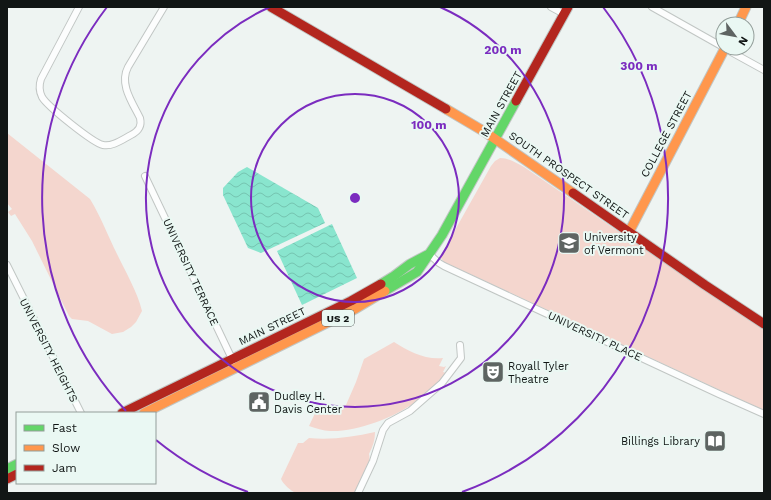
<svg xmlns="http://www.w3.org/2000/svg" width="771" height="500" font-family="'Work Sans',sans-serif">
<defs>
<pattern id="water-waves" width="16" height="10" patternUnits="userSpaceOnUse"><rect width="16" height="10" fill="#89e5ce"/><path d="M0 5q4-4 8 0t8 0" fill="none" stroke="#75c4b0"/></pattern>
</defs>
<rect width="100%" height="100%" fill="#eef4f2"/>
<g fill="#f4d6ce">
<path d="M7,133l83,66c11,18 18,37 27,55 9,19 20,37 25,57l-6,11 -5,5 -8,5 -11,2 -24,-13 -16,-2 -3,-3 -37,-75 -17,-27 -4,2 -3,-4 4,-3 -5,-6z"/>
<path d="M500,158c9,0 16,5 24,9l183,125 57,38v80l-25,-11 -295,-137 -3,-4v-3l50,-89 4,-5z"/>
<path d="M394,342c14,9 31,18 49,16l-4,8 5,1 2,-1 -3,6 3,1c-9,10 -20,22 -32,30 -21,15 -58,29 -84,28 -7,0 -14,-3 -21,-5l9,-19h16l12,-2 10,-23 8,-23z"/>
<path d="M375,432c0,8 -2,14 -6,22 3,10 -9,30 -14,39h-59c-5,-2 -13,-9 -15,-14l17,-36h5l6,-5c22,2 44,-1 66,-6z"/>
</g>
<g fill="url(#water-waves)">
<polygon points="247,167 318,208 325,223 261,253 248,248 223,195 223,188 238,172"/>
<polygon points="332,224 357,278 302,305 277,251"/>
</g>
<g fill="none" stroke-linecap="round" stroke-linejoin="round">
<g stroke="#c1c6c4" stroke-width="8">
<g id="street">
<path d="M79,7l-38,72c-2,6 -2,12 1,18 5,9 51,46 61,48 10,2 20,-6 28,-10 8,-4 11,-9 9,-17 -8,-16 -21,-34 -12,-51l36,-60"/>
<polyline points="551,7 564,14"/>
<polyline points="652,7 723,47"/>
<polyline points="724,48 764,70"/>
<polyline points="145,176 233,361"/>
<polyline points="429,254 439,263 444,266 719,394 764,414"/>
<polyline points="7,265 81,413"/>
<polyline points="358,493 373,461 383,430 388,423 410,411 442,383 461,358 460,345"/>
</g>
</g>
<g stroke="#c1c6c4" stroke-width="11">
<g id="fast">
<polyline points="381,284 394,276 410,264 427,255"/>
<polyline points="385,291 417,272 442,235 516,101"/>
<polyline points="7,469 17,464"/>
</g>
</g>
<g stroke="#c1c6c4" stroke-width="11">
<g id="slow">
<polyline points="738,24 746,7"/>
<polyline points="446,109 485,132 573,193"/>
<polyline points="629,232 725,48"/>
<polyline points="144,413 355,309 385,291"/>
</g>
</g>
<g stroke="#c1c6c4" stroke-width="11">
<g id="jam">
<polyline points="271,7 446,109"/>
<polyline points="516,101 568,7"/>
<polyline points="573,193 705,285 764,324"/>
<polyline points="122,413 351,301 381,284"/>
<polyline points="7,479 17,474"/>
</g>
</g>
<use href="#street" stroke="#fcfdfd" stroke-width="6"/>
<use href="#fast" stroke="#63d668" stroke-width="9"/>
<use href="#slow" stroke="#ff974d" stroke-width="9"/>
<use href="#jam" stroke="#b3261e" stroke-width="9"/>
</g>
<g fill="none" stroke="#7b2cbf" stroke-width="2">
<circle cx="355" cy="198" r="104"/>
<path d="M440 7A209 209 0 1 1 270 7"/>
<path d="M248 492A313 313 0 0 1 156 440M126 411A313 313 0 0 1 107 7M603 7A313 313 0 0 1 462 492"/>
</g>
<defs>
<g id="university-square" transform="scale(1.15)"><rect x="-9" y="-9" width="18" height="18" rx="4" fill="#5e6462" stroke="#eaf8f3"/><path d="M0-5L7-2L0 1L-7-2ZM-4 1L0 2.5L4 1V4Q0 6-4 4Z" fill="#fff"/></g>
<g id="theatre-square" transform="scale(1.15)"><rect x="-9" y="-9" width="18" height="18" rx="4" fill="#5e6462" stroke="#eaf8f3"/><path d="M-5-5.5Q0-4 5-5.5V0Q5 5 0 6Q-5 5-5 0ZM-3.3-2.5H-1v1.5H-3.3ZM1-2.5H3.3v1.5H1ZM-2.8 1Q0 5.5 2.8 1Z" fill="#fff"/></g>
<g id="civic-square" transform="scale(1.15)"><rect x="-9" y="-9" width="18" height="18" rx="4" fill="#5e6462" stroke="#eaf8f3"/><path d="M-.6-6.5H3V-4.5H.6V-3L4-1V1h2V6H-6V1h2V-1L-.6-3ZM-1.2 2.5V6h2.4V2.5Z" fill="#fff"/></g>
<g id="library-square" transform="scale(1.15)"><rect x="-9" y="-9" width="18" height="18" rx="4" fill="#5e6462" stroke="#eaf8f3"/><path d="M-6-4Q-3-5.5-.7-3.5V5Q-3 3-6 4ZM6-4Q3-5.5 .7-3.5V5Q3 3 6 4Z" fill="#fff"/></g>
</defs>
<g fill-rule="evenodd">
<use href="#university-square" x="569" y="243"/>
<use href="#theatre-square" x="493" y="372"/>
<use href="#civic-square" x="259" y="402"/>
<use href="#library-square" x="715" y="441"/>
</g>
<g text-anchor="middle" stroke-width="4" stroke-linejoin="round" paint-order="stroke">
<rect fill="#eaf8f3" stroke="#525a58" stroke-width="1" x="322" y="310" width="32" height="16" rx="3"/>
<g font-size="10" font-weight="bold" fill="#111615">
<text x="338" y="322">US 2</text>
</g>
<g font-size="11" fill="#111615" stroke="#eaf8f3">
<text transform="translate(501 104) rotate(-61)" y="4">MAIN STREET</text>
<text transform="translate(666 134) rotate(-62)" y="4">COLLEGE STREET</text>
<text transform="translate(569 175) rotate(35)" y="4">SOUTH PROSPECT STREET</text>
<text transform="translate(191 272) rotate(65)" y="4">UNIVERSITY TERRACE</text>
<text transform="translate(272 326) rotate(-26)" y="4">MAIN STREET</text>
<text transform="translate(595 336) rotate(25)" y="4">UNIVERSITY PLACE</text>
<text transform="translate(49 350) rotate(63)" y="4">UNIVERSITY HEIGHTS</text>
</g>
<g font-size="11" fill="#111615" stroke="#eaf8f3" text-anchor="start">
<text x="584" y="241">University<tspan x="584" dy="13">of Vermont</tspan></text>
<text x="508" y="370">Royall Tyler<tspan x="508" dy="13">Theatre</tspan></text>
<text x="274" y="400">Dudley H.<tspan x="274" dy="13">Davis Center</tspan></text>
<text x="700" y="445" text-anchor="end">Billings Library</text>
</g>
</g>
<circle cx="355" cy="198" r="6" fill="#7b2cbf" stroke="#eaf8f3" stroke-width="2"/>
<g font-size="12" text-anchor="middle" font-weight="bold" fill="#7b2cbf" stroke="#eaf8f3" stroke-width="4" stroke-linejoin="round" paint-order="stroke">
<text x="503" y="54">200 m</text>
<text x="639" y="70">300 m</text>
<text x="429" y="129">100 m</text>
</g>
<rect width="771" height="500" fill="none" stroke="#111615" stroke-width="16"/>
<rect x="16" y="412" width="140" height="72" fill="#eaf8f3" stroke="#939e9a"/>
<rect x="24" y="425" width="20" height="6" fill="#63d668" stroke="#939e9a"/>
<text x="52" y="432" font-size="12" fill="#111615">Fast</text>
<rect x="24" y="445" width="20" height="6" fill="#ff974d" stroke="#939e9a"/>
<text x="52" y="452" font-size="12" fill="#111615">Slow</text>
<rect x="24" y="465" width="20" height="6" fill="#b3261e" stroke="#939e9a"/>
<text x="52" y="472" font-size="12" fill="#111615">Jam</text>
<g transform="translate(735 36) rotate(122)"><circle r="19" fill="#eaf8f3" stroke="#939e9a"/>
<path d="M0-3L7 15L0 10L-7 15Z" fill="#5e6462"/>
<text y="-6" font-size="11" font-weight="bold" text-anchor="middle" fill="#111615">N</text>
</g>
</svg>
